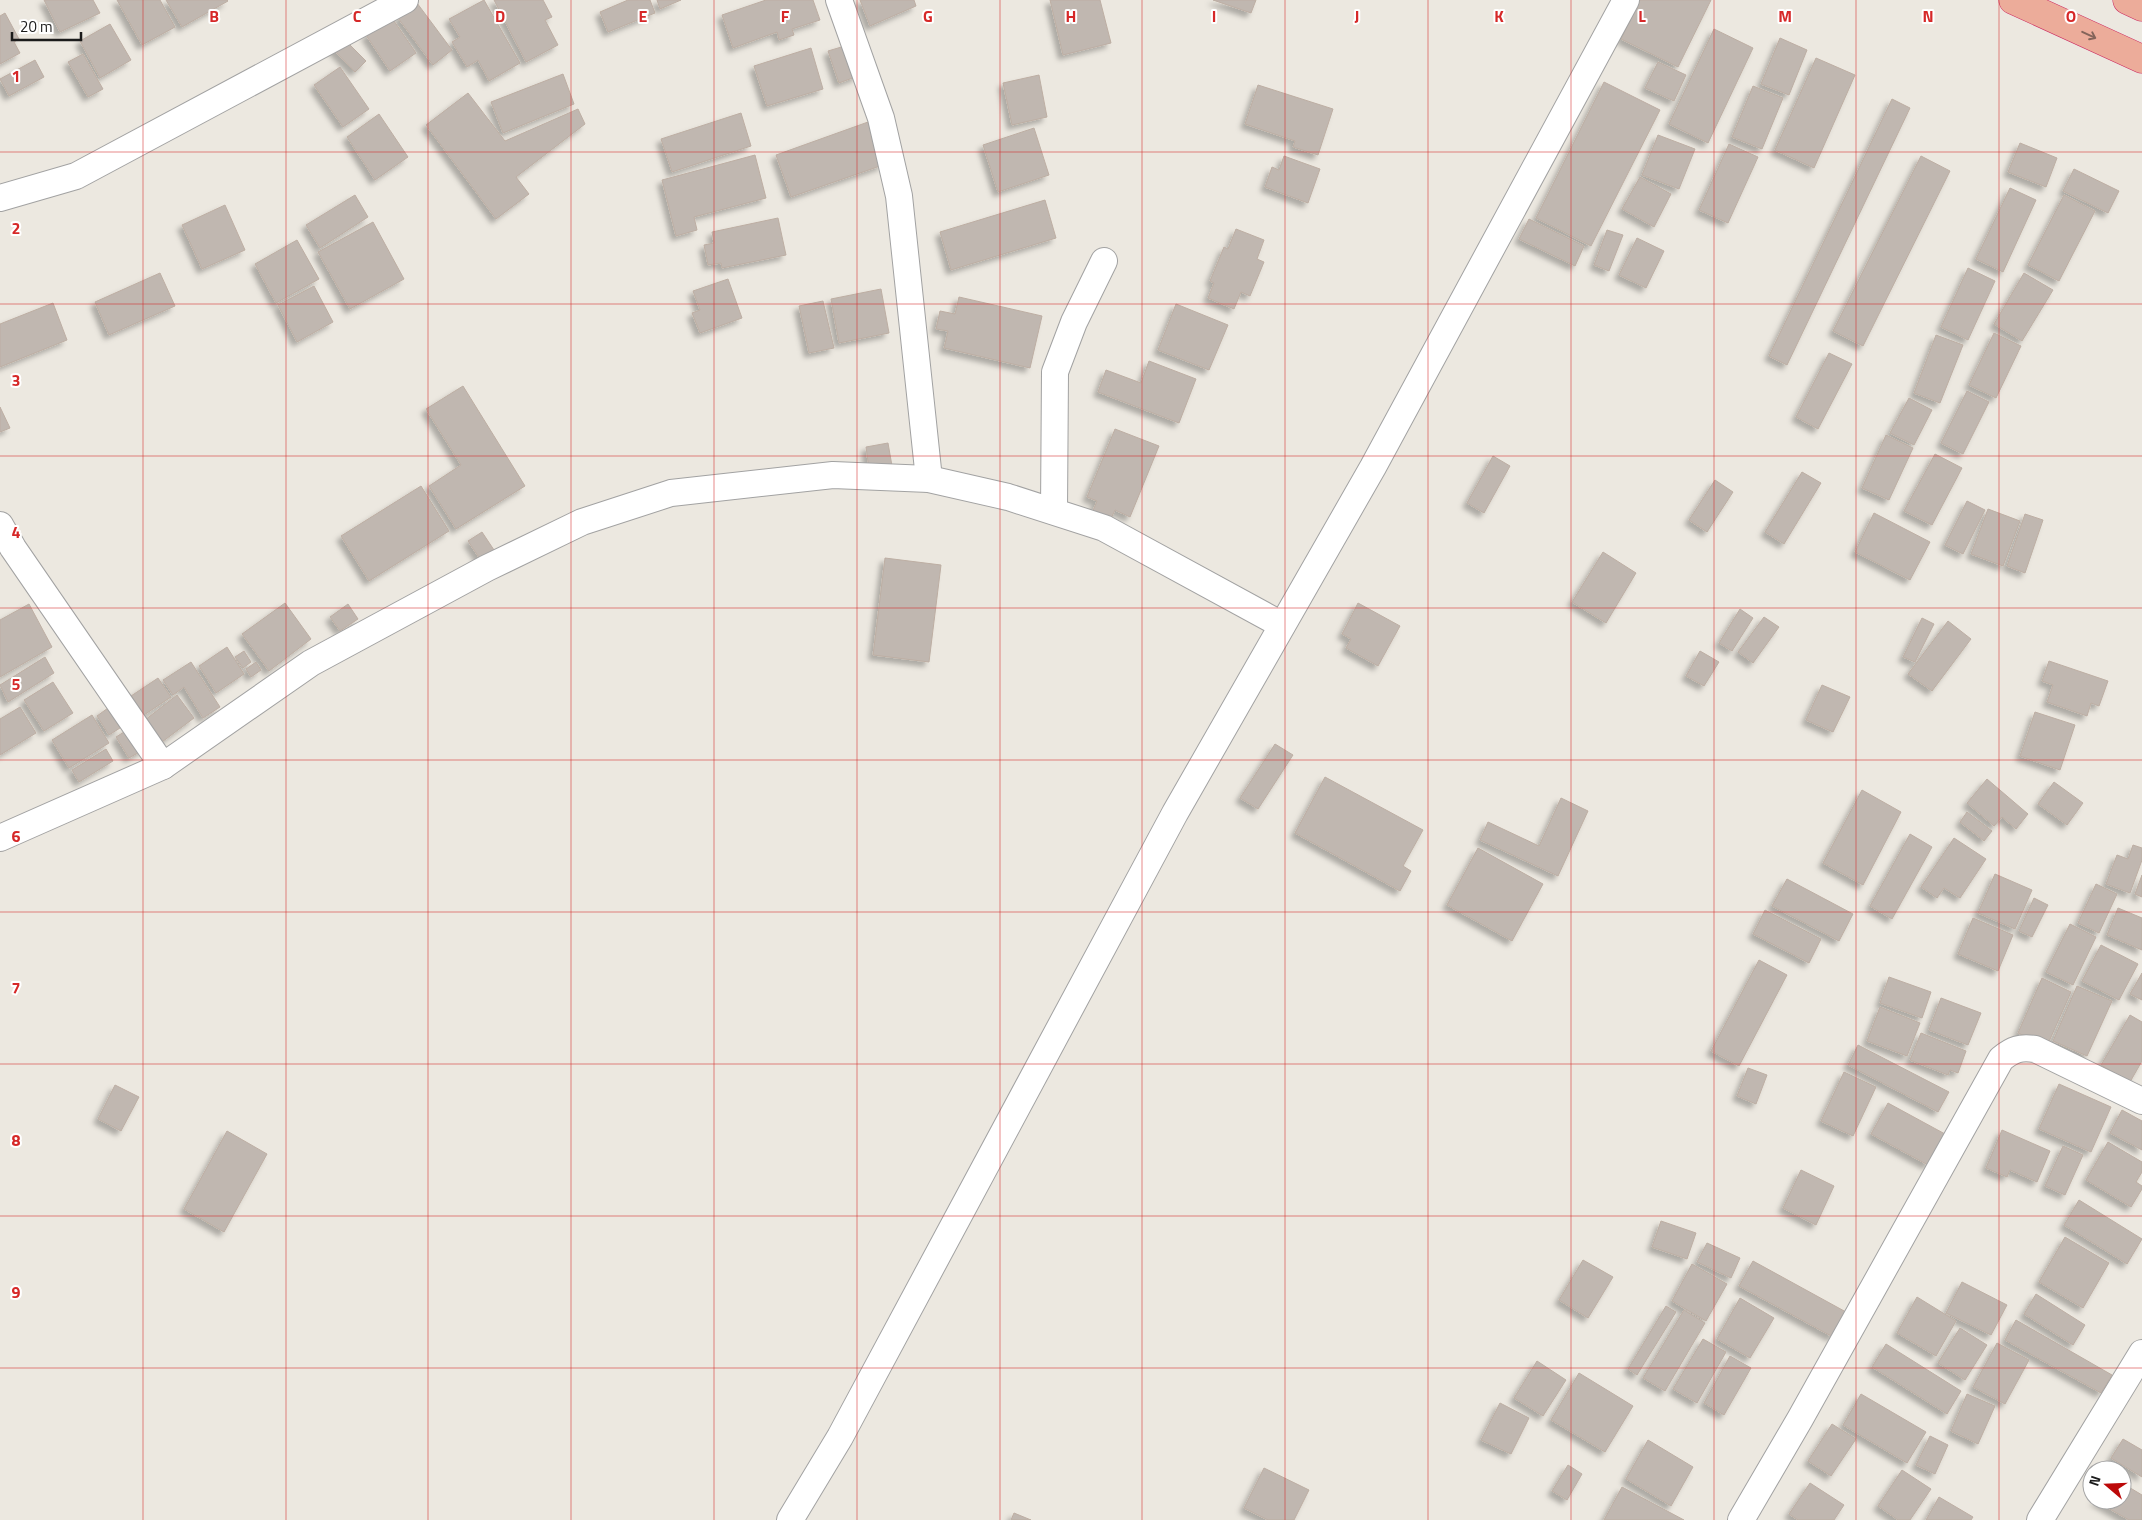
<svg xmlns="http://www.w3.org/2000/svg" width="2142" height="1520" font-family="'Titillium Web',sans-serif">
<defs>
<filter id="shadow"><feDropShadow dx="-4.5" dy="4.5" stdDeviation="2.5" flood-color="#0004"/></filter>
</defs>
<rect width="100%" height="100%" fill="#ece8e0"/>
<g fill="#c0b7b0" stroke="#bdaea3" filter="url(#shadow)">
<polygon points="44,0 93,0 100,13 60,32"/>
<polygon points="117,0 160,0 175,27 142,45"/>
<polygon points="166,0 227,0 228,1 182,27"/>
<polygon points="484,0 520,63 489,81 478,60 467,67 452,42 460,37 449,19"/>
<polygon points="494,0 543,0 552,17 545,20 558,45 526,62"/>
<polygon points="628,0 650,0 655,13 608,32 600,12"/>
<polygon points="657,0 681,0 660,9"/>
<polygon points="766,0 813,0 820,20 792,29 794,35 779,40 777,32 733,48 722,15"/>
<polygon points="860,0 914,0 916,6 870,26"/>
<polygon points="1050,0 1100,0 1111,43 1063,55"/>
<polygon points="1213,0 1256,0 1251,13"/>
<polygon points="1640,0 1711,0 1678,67 1621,39"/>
<polygon points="417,3 452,50 433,65 398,18"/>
<polygon points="5,13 19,39 14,42 20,53 0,64 0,16"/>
<polygon points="392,18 416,53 390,71 366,35"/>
<polygon points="110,24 131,60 100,78 80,41"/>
<polygon points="1714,29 1753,48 1708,143 1669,124"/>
<polygon points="341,36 366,61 355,72 330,46"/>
<polygon points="1780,38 1807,50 1789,95 1761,84"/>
<polygon points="848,45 858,76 839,83 828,51"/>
<polygon points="811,48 823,89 767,106 754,66"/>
<polygon points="83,54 103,89 88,97 68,62"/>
<polygon points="1816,58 1855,75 1814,168 1775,150"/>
<polygon points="35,60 44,77 9,96 0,79"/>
<polygon points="1658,62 1686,75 1674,101 1645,88"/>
<polygon points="340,67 369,109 343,127 314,85"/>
<polygon points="563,74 574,104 503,133 491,102"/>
<polygon points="1039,75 1047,117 1012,125 1003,83"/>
<polygon points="1604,82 1660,110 1591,246 1536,218"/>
<polygon points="1258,85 1333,109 1318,155 1293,147 1295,141 1245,124"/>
<polygon points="1753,86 1783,98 1762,149 1732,137"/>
<polygon points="468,93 505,141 578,109 585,124 516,177 529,194 496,219 426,125"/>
<polygon points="1892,99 1910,108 1787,365 1769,356"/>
<polygon points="741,113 751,146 672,172 661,139"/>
<polygon points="379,114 408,157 375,180 347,137"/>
<polygon points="868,122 883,165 791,197 776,155"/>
<polygon points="1034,128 1049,175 998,192 983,145"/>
<polygon points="1658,135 1695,149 1679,189 1642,175"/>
<polygon points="2020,143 2057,158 2046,187 2008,172"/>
<polygon points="1729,144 1758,157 1728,223 1699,210"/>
<polygon points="755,155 766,198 694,217 697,230 676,236 662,180"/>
<polygon points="1284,156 1320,169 1308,203 1265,187 1272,167 1279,170"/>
<polygon points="1921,156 1950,171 1863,346 1833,331"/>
<polygon points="2074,169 2119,191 2108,213 2063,191"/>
<polygon points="1640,177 1671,194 1654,227 1622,209"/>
<polygon points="2010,188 2036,200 2003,272 1976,259"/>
<polygon points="355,195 368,217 320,248 306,225"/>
<polygon points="2064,195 2095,211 2059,281 2028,265"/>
<polygon points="1045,200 1056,238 951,270 940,232"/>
<polygon points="225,205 245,250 202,269 182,225"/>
<polygon points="778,218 786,255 722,268 721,263 708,265 704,245 714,243 712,232"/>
<polygon points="1529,219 1584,246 1575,266 1519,239"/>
<polygon points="373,222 404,279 350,309 318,252"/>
<polygon points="1236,229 1264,240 1257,259 1264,262 1250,296 1241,292 1234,309 1208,298 1214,283 1210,281 1224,247 1228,249"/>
<polygon points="1607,230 1623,235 1609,271 1594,265"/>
<polygon points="1637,238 1664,251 1646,288 1619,275"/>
<polygon points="297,240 319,279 276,303 255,264"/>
<polygon points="1968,268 1995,281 1968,340 1941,327"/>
<polygon points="160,273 175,306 109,335 95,302"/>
<polygon points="2024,273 2053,290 2022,341 1994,324"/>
<polygon points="728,279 742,318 700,333 692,313 700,310 693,291"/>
<polygon points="314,286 333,322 297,342 278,305"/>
<polygon points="881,289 889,333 839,343 831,299"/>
<polygon points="959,297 1042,316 1030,368 944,348 948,331 936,329 940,311 955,314"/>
<polygon points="823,301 834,348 809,353 799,306"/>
<polygon points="53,303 67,340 0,367 0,324"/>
<polygon points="1176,304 1228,325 1209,370 1158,350"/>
<polygon points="1994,333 2021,346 1996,398 1969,385"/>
<polygon points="1936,335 1963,345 1940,403 1914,393"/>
<polygon points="1829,353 1852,364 1818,429 1796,417"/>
<polygon points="1149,361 1196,379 1179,423 1098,392 1106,370 1141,383"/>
<polygon points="463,386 525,486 456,529 429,486 461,465 426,409"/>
<polygon points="1967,391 1989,402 1963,454 1941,443"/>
<polygon points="1909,398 1932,410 1914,445 1890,433"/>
<polygon points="0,407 10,428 0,432"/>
<polygon points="1115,429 1159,446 1130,517 1115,510 1110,521 1092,513 1097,501 1087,497"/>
<polygon points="1886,435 1913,448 1889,500 1862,488"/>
<polygon points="888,443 892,466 869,469 866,447"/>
<polygon points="1935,454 1962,468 1932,525 1904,511"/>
<polygon points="1493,456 1510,466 1484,513 1467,503"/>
<polygon points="1802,472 1821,483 1784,544 1765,532"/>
<polygon points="1715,480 1733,492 1707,532 1689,520"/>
<polygon points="421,486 449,531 369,581 341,536"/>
<polygon points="1967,501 1985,510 1963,554 1945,545"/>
<polygon points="1988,509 2020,521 2003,566 1971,554"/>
<polygon points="1874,513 1930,542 1910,580 1855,552"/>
<polygon points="2025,514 2043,520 2025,573 2007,566"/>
<polygon points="482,532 498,556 484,565 468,541"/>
<polygon points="1603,552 1636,573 1606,623 1572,602"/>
<polygon points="885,558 941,565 929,662 873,655"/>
<polygon points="285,603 311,639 269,671 242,634"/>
<polygon points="1358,603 1400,626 1378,666 1346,648 1351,639 1342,634"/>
<polygon points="29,604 52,647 0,677 0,620"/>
<polygon points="348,604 358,619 340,631 330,617"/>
<polygon points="1740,609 1753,618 1732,651 1719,643"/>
<polygon points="1764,617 1779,627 1753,663 1738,652"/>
<polygon points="1922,618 1934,624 1915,662 1903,657"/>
<polygon points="1948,621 1971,639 1932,691 1908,674"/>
<polygon points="227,647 244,674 216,693 199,666"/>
<polygon points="244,651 251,662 243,668 235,657"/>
<polygon points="1700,651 1719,662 1704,686 1686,676"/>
<polygon points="45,657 54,673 8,702 0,685"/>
<polygon points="2049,661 2108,681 2099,706 2091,703 2087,716 2047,702 2053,685 2042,681"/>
<polygon points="191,662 220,707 203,718 184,687 173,695 163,680"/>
<polygon points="256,662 261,670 251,677 246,669"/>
<polygon points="158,678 171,697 144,715 131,696"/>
<polygon points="53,682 73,713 44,731 24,700"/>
<polygon points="1822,685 1850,697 1833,732 1806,720"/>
<polygon points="177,695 194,718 162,742 145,720"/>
<polygon points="20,707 36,733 0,755 0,719"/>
<polygon points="108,708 120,728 109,735 97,716"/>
<polygon points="2035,712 2075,725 2060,770 2020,756"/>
<polygon points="92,715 109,743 69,768 52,740"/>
<polygon points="132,727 145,749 129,758 116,737"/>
<polygon points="1275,744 1293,755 1258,809 1240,798"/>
<polygon points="106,749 113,761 79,782 72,770"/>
<polygon points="1325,777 1423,830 1403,866 1411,871 1400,891 1295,833"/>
<polygon points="1987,779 2028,814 2016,829 2002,817 1994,826 1967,803"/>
<polygon points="2054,782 2083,803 2067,825 2038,804"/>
<polygon points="1862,790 1901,812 1863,885 1823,863"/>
<polygon points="1561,798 1588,811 1558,876 1480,840 1488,822 1539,846"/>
<polygon points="1967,812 1992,831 1984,841 1960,822"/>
<polygon points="1910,834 1932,847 1892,919 1870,906"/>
<polygon points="1954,838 1986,859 1960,898 1944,888 1937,898 1921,887"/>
<polygon points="2133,845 2142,848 2142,860 2130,893 2106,884 2117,855 2128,859"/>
<polygon points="1478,848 1543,884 1512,941 1447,905"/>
<polygon points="1995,874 2032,890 2015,929 1978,913"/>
<polygon points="2142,875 2142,897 2135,894"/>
<polygon points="1787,879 1853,914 1839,941 1772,906"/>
<polygon points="2096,884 2117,894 2099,933 2078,923"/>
<polygon points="2034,898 2048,905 2032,937 2019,931"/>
<polygon points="2118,908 2142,918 2142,950 2107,935"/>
<polygon points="1765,910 1821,939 1809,963 1753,934"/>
<polygon points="1973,918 2013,935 1998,971 1958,954"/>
<polygon points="2070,924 2096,937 2073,985 2046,972"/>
<polygon points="2101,945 2138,964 2119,1000 2082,981"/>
<polygon points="1759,960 1787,975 1739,1066 1711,1051"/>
<polygon points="2142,973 2142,1000 2130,994"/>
<polygon points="1889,977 1931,992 1922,1018 1880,1003"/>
<polygon points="2042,978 2071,992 2047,1046 2018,1033"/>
<polygon points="2077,986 2112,1001 2087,1056 2053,1041"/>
<polygon points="1941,998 1981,1013 1968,1045 1929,1030"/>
<polygon points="1880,1007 1920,1023 1907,1056 1867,1041"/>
<polygon points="2130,1015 2142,1022 2142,1061 2130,1082 2101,1065"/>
<polygon points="1921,1033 1966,1051 1958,1073 1950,1070 1948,1075 1910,1060"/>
<polygon points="1858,1045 1949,1092 1938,1112 1848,1065"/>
<polygon points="1748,1068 1767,1075 1756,1104 1737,1096"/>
<polygon points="1844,1072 1876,1087 1853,1136 1821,1121"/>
<polygon points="2059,1084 2111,1107 2091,1152 2039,1129"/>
<polygon points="115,1085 139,1097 121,1131 98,1119"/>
<polygon points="1888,1103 1945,1134 1928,1165 1871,1134"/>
<polygon points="2122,1110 2142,1121 2142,1150 2110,1133"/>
<polygon points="2002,1130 2050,1151 2037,1182 2010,1170 2007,1177 1986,1168"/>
<polygon points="227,1131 267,1154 224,1232 184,1209"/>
<polygon points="2108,1142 2142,1162 2142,1172 2136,1182 2142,1186 2142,1189 2131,1207 2086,1180"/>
<polygon points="2063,1146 2083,1155 2065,1195 2045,1186"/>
<polygon points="1801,1170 1834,1186 1816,1225 1783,1208"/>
<polygon points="2079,1200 2142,1239 2127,1264 2064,1225"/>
<polygon points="1661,1221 1696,1233 1687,1259 1652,1247"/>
<polygon points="2065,1237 2109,1263 2083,1308 2039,1282"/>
<polygon points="1707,1243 1740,1258 1731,1278 1697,1262"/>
<polygon points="1583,1260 1613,1277 1588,1318 1559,1300"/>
<polygon points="1753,1261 1846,1312 1833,1337 1739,1286"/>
<polygon points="1692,1264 1727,1284 1706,1321 1672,1301"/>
<polygon points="1962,1282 2007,1305 1991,1335 1946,1313"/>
<polygon points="2036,1294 2085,1325 2073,1345 2024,1314"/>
<polygon points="1917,1297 1956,1321 1936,1356 1897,1333"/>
<polygon points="1740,1298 1774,1318 1750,1358 1717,1339"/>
<polygon points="1666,1306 1676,1312 1637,1375 1628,1369"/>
<polygon points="1684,1310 1705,1323 1665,1391 1643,1378"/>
<polygon points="2016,1320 2112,1375 2101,1393 2005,1340"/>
<polygon points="1960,1328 1987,1345 1965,1380 1938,1363"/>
<polygon points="1703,1339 1726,1352 1697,1403 1673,1389"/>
<polygon points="1997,1343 2029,1360 2005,1404 1973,1387"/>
<polygon points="1886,1344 1961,1391 1947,1414 1872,1367"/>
<polygon points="1730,1356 1751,1368 1724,1415 1704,1403"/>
<polygon points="1537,1361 1566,1380 1543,1416 1514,1398"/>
<polygon points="1579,1373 1633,1406 1605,1452 1551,1420"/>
<polygon points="1861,1394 1926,1432 1907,1463 1843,1425"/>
<polygon points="1967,1394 1995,1406 1978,1444 1951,1431"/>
<polygon points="1500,1403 1529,1418 1511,1454 1481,1440"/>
<polygon points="1832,1424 1856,1439 1831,1476 1808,1461"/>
<polygon points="1930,1436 1948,1445 1935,1474 1916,1465"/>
<polygon points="2123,1439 2142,1450 2142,1477 2111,1458"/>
<polygon points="1648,1440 1693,1467 1671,1506 1626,1479"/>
<polygon points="1568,1465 1582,1474 1567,1500 1552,1491"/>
<polygon points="1264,1468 1309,1490 1294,1520 1268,1520 1244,1508"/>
<polygon points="1902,1470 1931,1489 1910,1520 1898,1520 1878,1506"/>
<polygon points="1810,1483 1844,1505 1834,1520 1798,1520 1789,1514"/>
<polygon points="2122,1483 2142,1495 2142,1520 2129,1520 2094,1500 2122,1500"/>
<polygon points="1622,1487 1684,1520 1604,1520"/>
<polygon points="1939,1497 1973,1517 1971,1520 1926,1520"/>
<polygon points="1014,1513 1031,1520 1011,1520"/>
</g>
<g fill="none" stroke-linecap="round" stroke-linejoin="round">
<g stroke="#a2a2a2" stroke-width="28">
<g id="minor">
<polyline points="839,0 881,118 899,196 929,479"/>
<polyline points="0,198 76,176 405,0"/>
<polyline points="1054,511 1055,372 1074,322 1104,261"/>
<polyline points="0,525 13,548 163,766"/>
<polyline points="0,838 163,766 311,663 487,568 582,522 671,493 833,475 929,479 1008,497 1104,528 1282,625"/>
<polyline points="790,1520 840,1437 1175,813 1373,467 1626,0"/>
<path d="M1741,1520l59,-101 201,-360c12,-10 19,-12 34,-10l107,52"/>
<polyline points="2040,1520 2142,1353"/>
</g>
</g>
<g stroke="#cc2b62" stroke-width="29">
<g id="trunk">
<polyline points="2013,0 2142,59"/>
<polyline points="2127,0 2142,7"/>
</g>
</g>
<use href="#minor" stroke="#fff" stroke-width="26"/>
<use href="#trunk" stroke="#ecac9a" stroke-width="28"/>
</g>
<defs><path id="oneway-shaft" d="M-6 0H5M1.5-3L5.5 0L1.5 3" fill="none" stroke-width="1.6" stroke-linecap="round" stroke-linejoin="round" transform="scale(1.25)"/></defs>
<use stroke="#84645a" href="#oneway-shaft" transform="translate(2089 35) rotate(25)"/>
<path fill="none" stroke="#d62828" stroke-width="1" stroke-opacity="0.55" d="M143,0v1520M286,0v1520M428,0v1520M571,0v1520M714,0v1520M857,0v1520M1000,0v1520M1142,0v1520M1285,0v1520M1428,0v1520M1571,0v1520M1714,0v1520M1856,0v1520M1999,0v1520M0,152h2142M0,304h2142M0,456h2142M0,608h2142M0,760h2142M0,912h2142M0,1064h2142M0,1216h2142M0,1368h2142"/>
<g font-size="16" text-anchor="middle" font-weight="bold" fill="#d62828" stroke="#fff" stroke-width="4" stroke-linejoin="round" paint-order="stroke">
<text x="214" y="22">B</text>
<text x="357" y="22">C</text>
<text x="500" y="22">D</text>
<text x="643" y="22">E</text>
<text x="785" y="22">F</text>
<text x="928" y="22">G</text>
<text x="1071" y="22">H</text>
<text x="1214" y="22">I</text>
<text x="1357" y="22">J</text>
<text x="1499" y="22">K</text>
<text x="1642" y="22">L</text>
<text x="1785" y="22">M</text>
<text x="1928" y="22">N</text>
<text x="2071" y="22">O</text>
<text x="16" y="82">1</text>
<text x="16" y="234">2</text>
<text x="16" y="386">3</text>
<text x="16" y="538">4</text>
<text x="16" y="690">5</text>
<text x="16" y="842">6</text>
<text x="16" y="994">7</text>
<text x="16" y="1146">8</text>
<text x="16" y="1298">9</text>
</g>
<g transform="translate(2107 1485) rotate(289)"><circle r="24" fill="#ffffff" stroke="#a4a4a4"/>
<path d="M0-4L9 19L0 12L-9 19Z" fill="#bc0909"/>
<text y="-8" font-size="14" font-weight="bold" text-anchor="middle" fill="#1b1b1b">N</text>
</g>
<path d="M12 32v8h69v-8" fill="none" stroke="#1b1b1b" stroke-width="2.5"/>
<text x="20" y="32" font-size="15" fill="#1b1b1b" stroke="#ffffff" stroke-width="4" paint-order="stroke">20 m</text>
</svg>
